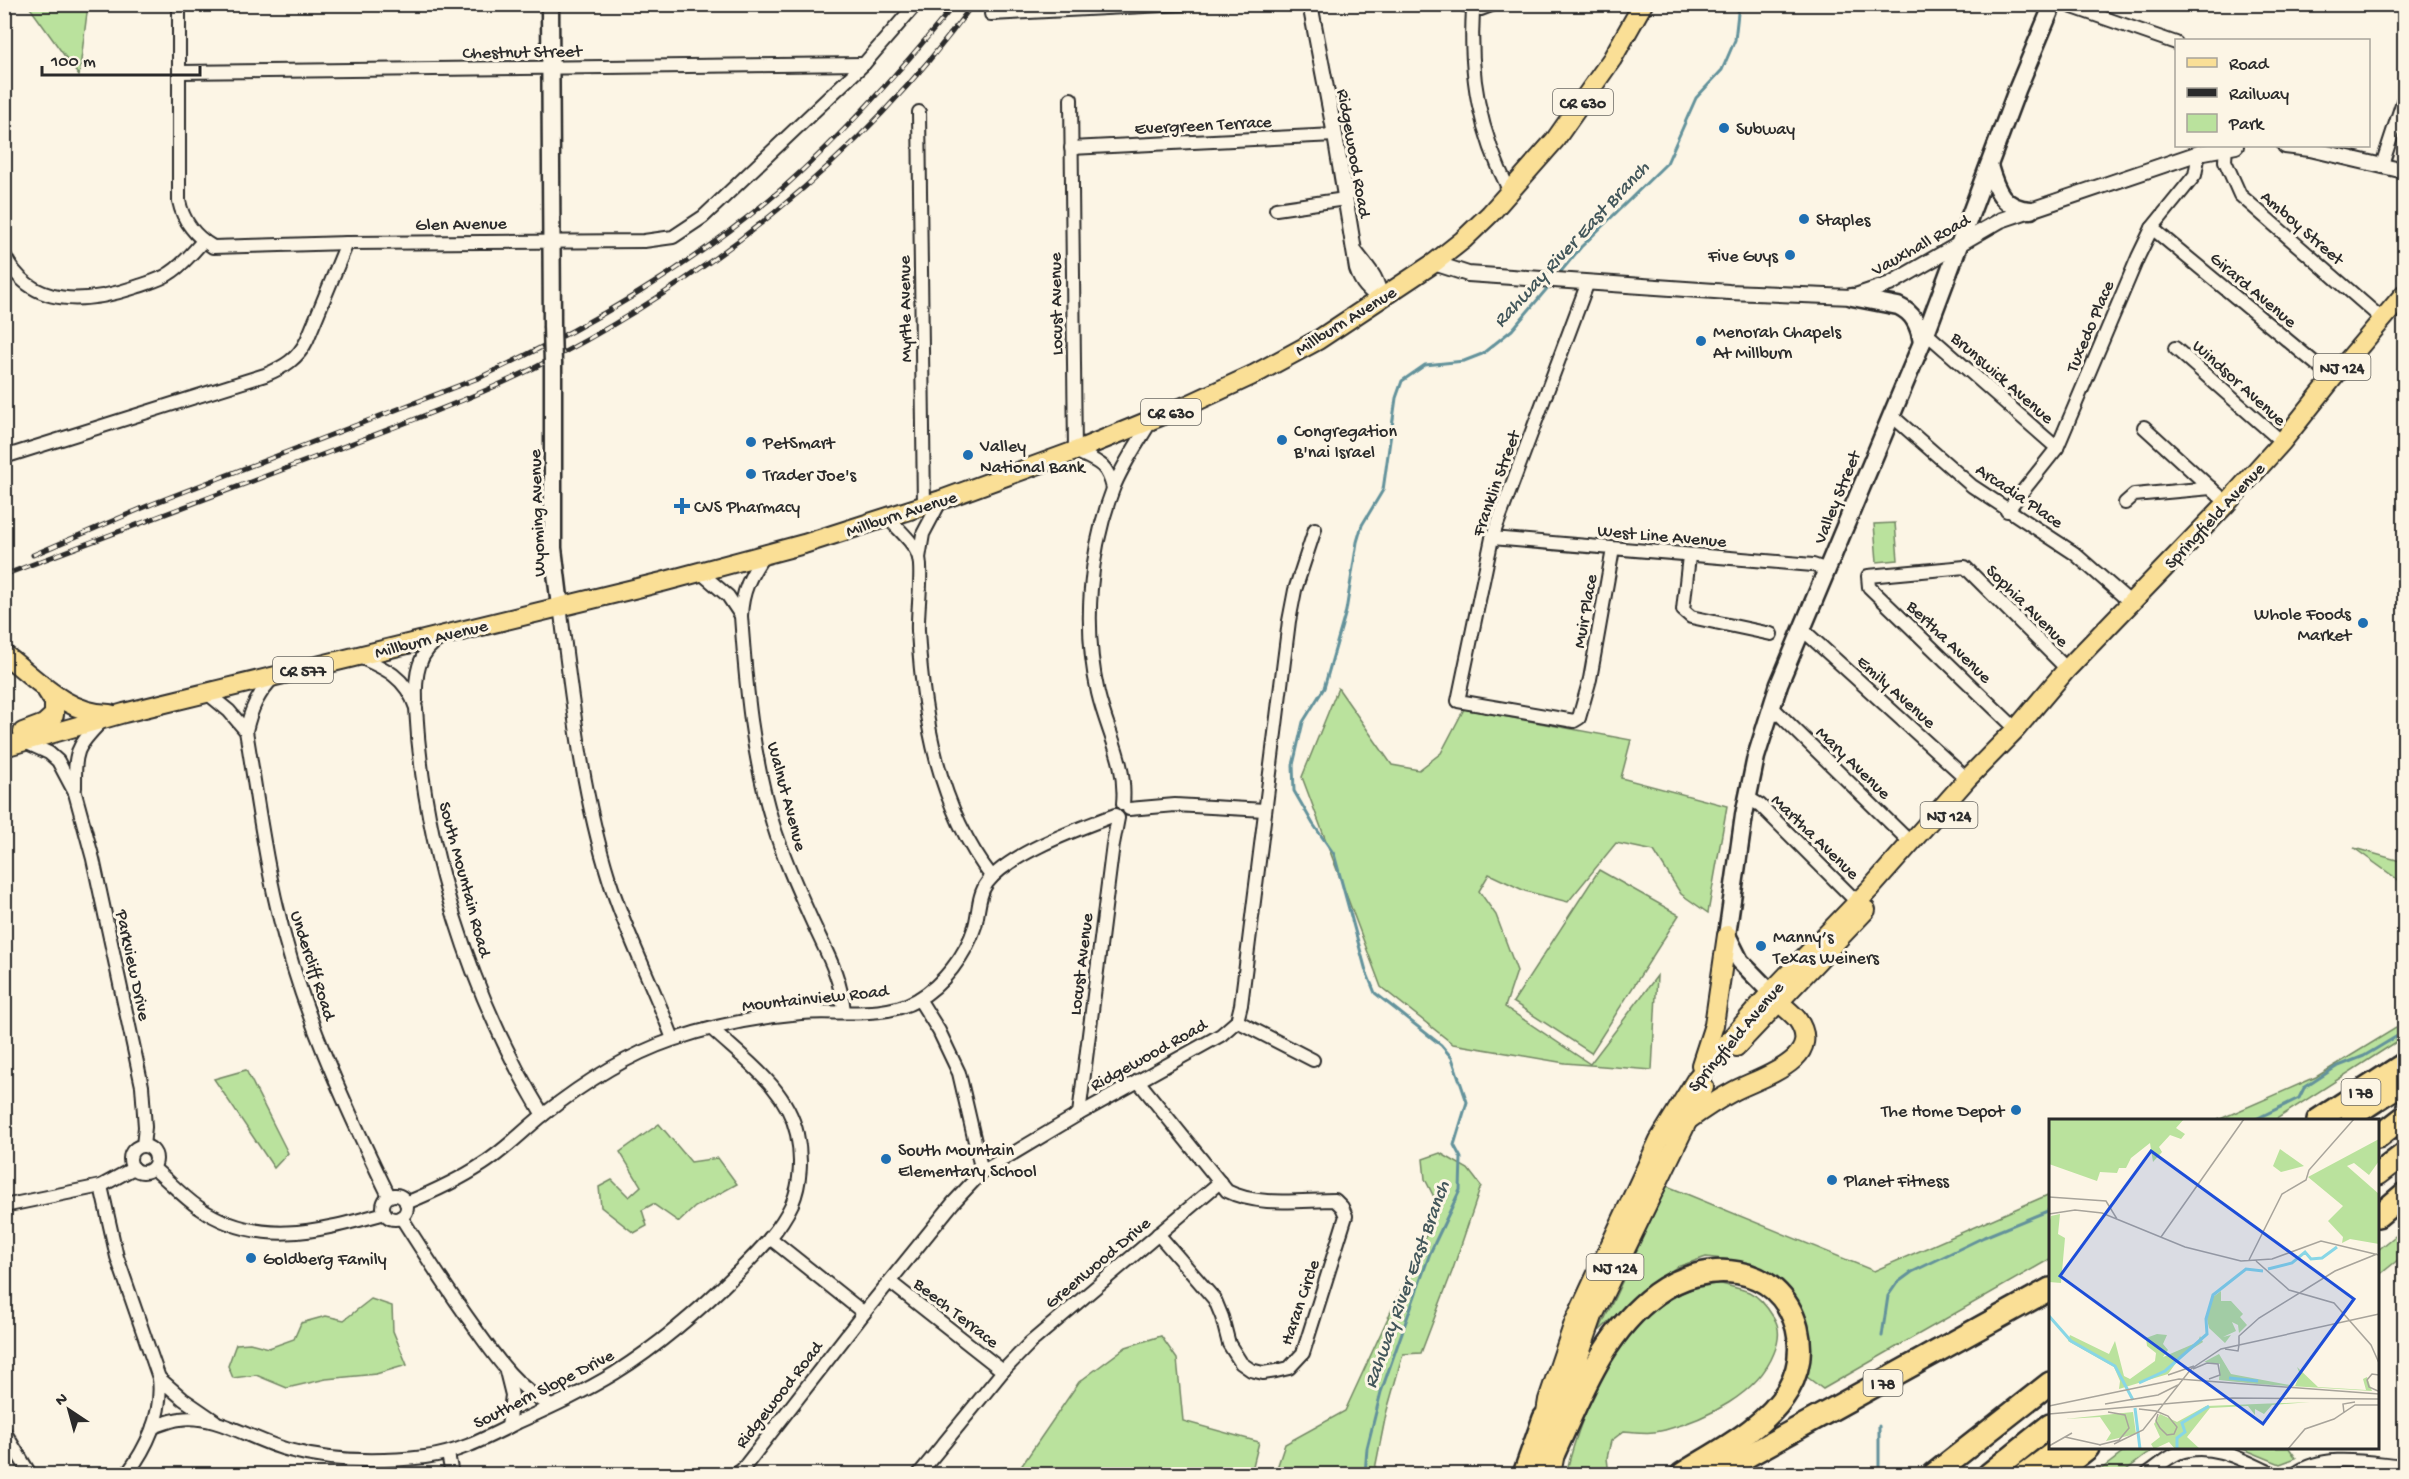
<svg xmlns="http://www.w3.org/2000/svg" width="2409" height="1479" font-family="'Gochi Hand',sans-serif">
<rect width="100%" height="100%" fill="#fcf5e5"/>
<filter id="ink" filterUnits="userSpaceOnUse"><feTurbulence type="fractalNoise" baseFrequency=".0167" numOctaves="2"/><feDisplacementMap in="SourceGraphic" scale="12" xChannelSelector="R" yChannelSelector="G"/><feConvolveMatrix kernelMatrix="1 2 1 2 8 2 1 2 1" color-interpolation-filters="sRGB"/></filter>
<g filter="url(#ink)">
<g fill="#bae29d" stroke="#728664" stroke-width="1.5">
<polygon points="28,5 88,5 79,76"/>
<polygon points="1895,523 1898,560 1877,562 1874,524"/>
<polygon points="1338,688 1392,765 1419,770 1441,753 1464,709 1631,740 1621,778 1727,806 1708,913 1681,894 1654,851 1616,843 1568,902 1525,891 1489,874 1479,891 1496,915 1517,971 1505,1007 1590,1064 1657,976 1652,1070 1565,1063 1453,1044 1381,987 1302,777"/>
<polygon points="2354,848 2404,862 2404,884"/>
<polygon points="1599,870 1679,915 1591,1053 1513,1002"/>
<polygon points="2404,1023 2404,1037 2275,1120 2218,1120 2316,1077"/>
<polygon points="246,1070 288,1153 274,1168 214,1079"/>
<polygon points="659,1124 691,1162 718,1158 737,1184 695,1207 679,1222 653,1204 642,1210 647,1226 634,1233 601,1207 599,1187 612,1180 629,1197 641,1186 620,1152"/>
<polygon points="1440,1153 1468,1169 1481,1186 1453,1269 1421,1353 1403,1354 1386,1414 1374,1474 1275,1474 1285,1444 1345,1411 1439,1207 1425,1179 1423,1159"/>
<polygon points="1667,1186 1874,1271 2050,1194 2050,1259 1823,1389 1807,1377 1808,1350 1804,1315 1782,1282 1740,1261 1706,1257 1677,1267 1644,1289 1599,1331"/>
<polygon points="2404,1229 2404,1255 2378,1276 2378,1250"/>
<path d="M1718,1283c10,3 21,5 31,9 11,5 19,16 25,26 7,11 5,23 0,35 -16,41 -68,66 -109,77 -14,4 -27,2 -41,1l-13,10 -4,17 2,16h-43c16,-66 53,-154 120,-183 10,-4 22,-5 32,-8z"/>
<polygon points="371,1299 392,1306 393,1331 407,1365 376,1374 326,1379 287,1388 256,1375 233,1378 228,1366 236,1344 250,1343 269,1348 294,1339 301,1323 326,1316 344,1320"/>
<polygon points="1161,1336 1177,1359 1183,1421 1259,1442 1251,1474 1016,1474 1079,1382 1126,1347"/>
<polygon points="2129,1448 2155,1448 2121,1474 2095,1474"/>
<polygon points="2241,1448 2289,1448 2296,1458 2280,1464"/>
</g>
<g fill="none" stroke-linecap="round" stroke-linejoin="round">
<g stroke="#63929b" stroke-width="3">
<polyline points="1558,275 1581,247 1667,163 1696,98 1722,70 1735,40 1739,4"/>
<polyline points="2254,1120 2299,1098 2304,1088 2336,1067 2364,1056 2404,1032"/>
<polyline points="1882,1336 1888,1296 1897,1283 1912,1272 1984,1237 2050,1210"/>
<polyline points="1365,1474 1367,1448 1381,1392 1430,1253 1460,1190 1461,1158 1454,1145 1467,1102 1452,1058 1441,1045 1375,993 1366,971 1334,854 1313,824 1294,791 1293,765 1303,722 1324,688 1346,611 1357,542 1362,525 1383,490 1396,398 1402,381 1425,365 1464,361 1482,354 1512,330 1550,285"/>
<polyline points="1879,1474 1879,1426"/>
</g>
<g stroke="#2b2b2b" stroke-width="16">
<g id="minor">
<path d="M179,4v197c4,20 17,36 34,46l134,-4 297,-2 29,-4 30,-20 161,-153 52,-60"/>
<polyline points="1461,4 1481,9 1494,4"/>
<polyline points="2064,4 2176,43"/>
<path d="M1473,9c-4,67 6,122 37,183"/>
<polyline points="991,14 1184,4"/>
<polyline points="180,72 864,64"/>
<path d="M1071,99l4,352c23,11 32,12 38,37"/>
<polyline points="919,112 924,506"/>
<polyline points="2226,146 2225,161 2240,195 2382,319"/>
<polyline points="1071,148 1335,135"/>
<polyline points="2382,165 2404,98"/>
<polyline points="1276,209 1345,199"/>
<polyline points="2152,228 2333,378"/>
<path d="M4,254c26,56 84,49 132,33 11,-4 25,-7 34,-14 13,-8 23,-21 33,-32"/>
<polyline points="1588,282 1492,538 1458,701 1574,721 1579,718 1590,679 1613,549"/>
<polyline points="1926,333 2057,448"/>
<polyline points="2175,348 2282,442"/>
<polyline points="1891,415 1972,486 2074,553 2131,603"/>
<polyline points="2144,427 2227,503"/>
<path d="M4,457l261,-82c19,-8 33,-16 42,-35l40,-97"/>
<polyline points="2125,503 2134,495 2211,488"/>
<polyline points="2007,511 2057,448 2138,257 2152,228 2195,175 2199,153"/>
<path d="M888,518c10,11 27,25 31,40 4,16 -2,53 -1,73 5,87 20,176 74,246"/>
<polyline points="1492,538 1813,565 1827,570"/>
<path d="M764,555c-14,21 -22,36 -23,61 5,69 11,140 32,208 10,33 25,66 39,97 15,33 28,53 32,90"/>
<polyline points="1689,556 1683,610 1691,617 1771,634"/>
<polyline points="919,558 923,534 941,500"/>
<polyline points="700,572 728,596 740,614"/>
<path d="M560,606c12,91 21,184 49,273 17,55 44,106 64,160"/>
<polyline points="1803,630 1967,779"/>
<path d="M357,656c28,12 49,21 59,52 7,139 55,289 127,407"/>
<path d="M207,693l22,18 17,20c10,58 17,118 31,176 23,101 67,197 112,289"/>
<path d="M416,701c-1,-24 1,-50 26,-63"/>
<polyline points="1772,707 1911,843"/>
<polyline points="2016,729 1869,587 1868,576 1965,567 2067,669"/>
<path d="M246,731c5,-22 12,-38 28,-54"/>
<polyline points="25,742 49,753 58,761 75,793 93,859 142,1086 145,1127 143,1146"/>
<path d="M75,788c0,-36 0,-40 26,-66"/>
<polyline points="1748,798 1760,805 1857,902"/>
<path d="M1123,804c4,-41 -16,-72 -25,-111 -15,-66 -9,-141 15,-204 9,-24 25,-46 38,-68"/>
<polyline points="1129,809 1175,805 1265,810"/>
<polyline points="919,999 939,1031 959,1073 982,1172"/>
<polyline points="1237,1021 1313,1060"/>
<path d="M1138,1081l89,110c31,16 74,9 108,9l7,7 4,9 -43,137 -14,15 -13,3 -13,2 -12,-3 -10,-7 -12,-19 -7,-27 -7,-17 -57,-66"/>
<polyline points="1079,1114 1113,844 1118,818"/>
<circle cx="143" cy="1159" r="13"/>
<path d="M153,1168c15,12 29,28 45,39 61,42 121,24 187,6"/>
<path d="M101,1186l16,71 42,121c4,36 -11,68 -32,96"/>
<circle cx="395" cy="1207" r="12"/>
<path d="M406,1203c27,-11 53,-23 77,-39 22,-14 40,-33 60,-49 39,-31 82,-59 129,-75 41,-14 86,-23 129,-27 36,-3 83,6 116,-13 26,-15 49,-45 58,-74 4,-14 3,-31 12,-43 22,-30 94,-55 128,-68"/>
<polyline points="4,1206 101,1186 134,1168"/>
<path d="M401,1217c24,38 48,75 74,111 22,31 42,60 76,78"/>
<polyline points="770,1238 864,1313"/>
<polyline points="890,1282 1003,1371"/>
<polyline points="506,1371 512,1395 508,1427"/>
<polyline points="159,1378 183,1399 215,1421"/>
<path d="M153,1427c9,-3 18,-7 27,-8 35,-6 75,23 109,31 43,12 92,12 136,7 34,-4 63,-20 93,-35 33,-15 66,-30 97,-49 46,-29 86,-64 124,-102 20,-20 41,-41 53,-67 9,-21 10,-47 5,-70 -10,-46 -53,-75 -85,-105"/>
<polyline points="4,1431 30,1474"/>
<polyline points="448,1454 452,1474"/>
<polyline points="736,1474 742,1470 864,1313 953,1203 982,1172 1079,1114 1221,1035 1237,1021 1241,1005 1289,621 1295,590 1315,529"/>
<polyline points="919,1474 1003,1371 1030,1343 1220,1182"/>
<path d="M2147,1474c10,-7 20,-16 31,-21 32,-13 67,8 95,21"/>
<path d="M2295,1474c30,-22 74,-11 109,-8"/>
</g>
</g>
<g stroke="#2b2b2b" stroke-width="18">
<g id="tertiary">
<path d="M1310,4l25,131 22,134c5,15 12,21 24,30"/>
<polyline points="2285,146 2310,149 2404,171"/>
<path d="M1355,252c15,20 20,21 26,47"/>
<polyline points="1434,263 1468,274 1729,292 1852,297 1890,284 2001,220 2199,153 2236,146"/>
</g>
</g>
<g stroke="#2b2b2b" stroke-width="21">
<g id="secondary">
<polyline points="550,4 552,326"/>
<path d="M1989,166c7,24 14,43 42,44"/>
<path d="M1852,297l46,9c16,7 21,20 24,36"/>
<polyline points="553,364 553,548 560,606"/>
<polyline points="1780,1002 1740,961 1727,935 1744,815 1756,757 1779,684 1926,333 2017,90 2053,4"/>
</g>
</g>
<g stroke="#2b2b2b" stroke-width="22">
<g id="primary">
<path d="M4,654c33,25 62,60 106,60"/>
<polyline points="23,732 44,724 54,715 54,702 45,688"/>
<polyline points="4,747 124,713 662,582 804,544 941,500 1075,451 1188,405 1255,374 1318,340 1434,263 1463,240 1490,214 1555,140 1612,59 1643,4"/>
<polyline points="1736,1047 1866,910"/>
<polyline points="1701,1065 1714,1025 1727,935"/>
<path d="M1687,1121c15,-11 30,-21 47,-30 24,-13 93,-31 63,-72 -5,-6 -12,-11 -17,-16"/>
<polyline points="1536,1474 1548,1400 1574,1323 1659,1140 1697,1078 1770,993 1870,889 1967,779 2016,729 2067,669 2227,503 2282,442 2333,378 2404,294"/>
<polyline points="1551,1474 1567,1391 1593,1316 1704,1087"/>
</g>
</g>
<g stroke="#2b2b2b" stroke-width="26">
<g id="motorway">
<polyline points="2352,1116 2404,1082"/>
<polyline points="2318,1120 2404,1064"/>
<polyline points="2378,1137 2404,1117"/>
<polyline points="2378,1174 2404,1154"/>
<polyline points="2378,1216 2404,1194"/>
<path d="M1554,1453c27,-58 49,-120 102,-159 49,-36 123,-32 141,34 5,21 2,43 -9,62 -22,38 -70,61 -106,84"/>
<polyline points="1524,1474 1544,1418"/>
<polyline points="1715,1474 2050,1289"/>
<polyline points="1934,1474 2050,1383"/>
<polyline points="1989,1474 2050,1425"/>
<polyline points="2025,1474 2060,1448"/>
<polyline points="2055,1474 2088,1448"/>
</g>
</g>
<use href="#minor" stroke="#fcf5e5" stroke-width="12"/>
<use href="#tertiary" stroke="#fcf5e5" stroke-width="14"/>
<use href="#secondary" stroke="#fcf5e5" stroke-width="16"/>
<use href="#primary" stroke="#fadf96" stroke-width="18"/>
<use href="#motorway" stroke="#fadf96" stroke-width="21"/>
<g stroke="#2b2b2b" stroke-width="5">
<g id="rail">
<path d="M33,555l119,-51 329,-127c108,-51 212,-111 303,-190 63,-56 118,-118 171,-183"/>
<path d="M4,575c110,-42 219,-83 328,-124 68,-26 137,-51 202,-83 171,-87 326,-208 439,-364"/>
</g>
</g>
<use href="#rail" stroke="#fcf5e5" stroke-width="3" stroke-dasharray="9" stroke-linecap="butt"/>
<g stroke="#2b2b2b" stroke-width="21" stroke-linecap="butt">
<polyline id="secondary-bridge" points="552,326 553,364"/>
</g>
<use href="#secondary-bridge" stroke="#fcf5e5" stroke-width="16"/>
</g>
</g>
<g fill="#1f6fb2" stroke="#fcf5e5" stroke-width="2">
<circle cx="1724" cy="128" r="6"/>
<circle cx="1804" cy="219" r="6"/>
<circle cx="1790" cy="255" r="6"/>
<circle cx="1701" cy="341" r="6"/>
<circle cx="1282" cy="440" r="6"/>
<circle cx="751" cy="442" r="6"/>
<circle cx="968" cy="455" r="6"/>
<circle cx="751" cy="474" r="6"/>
<path d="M679 497h6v6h6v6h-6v6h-6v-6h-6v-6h6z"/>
<circle cx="2363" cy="623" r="6"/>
<circle cx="1761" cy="946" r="6"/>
<circle cx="2016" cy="1110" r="6"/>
<circle cx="886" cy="1159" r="6"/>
<circle cx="1832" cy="1180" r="6"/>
<circle cx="251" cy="1258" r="6"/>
</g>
<g text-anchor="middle" stroke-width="6" stroke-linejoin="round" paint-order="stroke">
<g fill="#fcf5e5" stroke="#6a6863" stroke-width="1.5">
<rect x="1553" y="89" width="60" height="26" rx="4.5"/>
<rect x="2313.5" y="354" width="57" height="26" rx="4.5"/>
<rect x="1141" y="399" width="60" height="26" rx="4.5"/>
<rect x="273" y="657" width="60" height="26" rx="4.5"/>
<rect x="1920.5" y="802" width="57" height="26" rx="4.5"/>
<rect x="2341.5" y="1079" width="39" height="26" rx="4.5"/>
<rect x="1586.5" y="1254" width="57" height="26" rx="4.5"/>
<rect x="1863.5" y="1370" width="39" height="26" rx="4.5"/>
</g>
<g font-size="16" font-weight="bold" fill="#2b2b2b">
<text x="1583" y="108">CR 630</text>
<text x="2342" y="373">NJ 124</text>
<text x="1171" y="418">CR 630</text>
<text x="303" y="676">CR 577</text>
<text x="1949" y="821">NJ 124</text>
<text x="2361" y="1098">I 78</text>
<text x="1615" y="1273">NJ 124</text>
<text x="1883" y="1389">I 78</text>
</g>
<g font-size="18" fill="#2b2b2b" stroke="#fcf5e5">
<text transform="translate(522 51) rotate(-1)" y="6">Chestnut Street</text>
<text transform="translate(1203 124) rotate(-3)" y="6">Evergreen Terrace</text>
<text transform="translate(1355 153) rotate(80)" y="6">Ridgewood Road</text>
<text transform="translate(461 223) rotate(-1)" y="6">Glen Avenue</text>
<text transform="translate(2303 227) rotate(41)" y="6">Amboy Street</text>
<text transform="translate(1920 244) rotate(-29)" y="6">Vauxhall Road</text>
<text transform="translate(2254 289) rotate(40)" y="6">Girard Avenue</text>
<text transform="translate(1055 304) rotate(-91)" y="6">Locust Avenue</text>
<text transform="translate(904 309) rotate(-91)" y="6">Myrtle Avenue</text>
<text transform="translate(1345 320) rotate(-32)" y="6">Millburn Avenue</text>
<text transform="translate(2089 326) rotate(-67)" y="6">Tuxedo Place</text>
<text transform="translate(2003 377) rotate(41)" y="6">Brunswick Avenue</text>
<text transform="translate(2240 382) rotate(42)" y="6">Windsor Avenue</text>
<text transform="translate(1495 483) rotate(-70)" y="6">Franklin Street</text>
<text transform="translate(2020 495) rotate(34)" y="6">Arcadia Place</text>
<text transform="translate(1836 497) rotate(-68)" y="6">Valley Street</text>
<text transform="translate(536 513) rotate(-92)" y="6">Wyoming Avenue</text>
<text transform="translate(901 513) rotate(-18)" y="6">Millburn Avenue</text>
<text transform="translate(2214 515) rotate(-47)" y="6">Springfield Avenue</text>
<text transform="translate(1662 535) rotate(5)" y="6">West Line Avenue</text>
<text transform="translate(2028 605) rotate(45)" y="6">Sophia Avenue</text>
<text transform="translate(1584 611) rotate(-80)" y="6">Muir Place</text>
<text transform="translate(431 638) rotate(-14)" y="6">Millburn Avenue</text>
<text transform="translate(1950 641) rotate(44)" y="6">Bertha Avenue</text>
<text transform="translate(1897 691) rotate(42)" y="6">Emily Avenue</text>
<text transform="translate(1854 762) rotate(44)" y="6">Mary Avenue</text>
<text transform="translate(788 796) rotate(75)" y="6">Walnut Avenue</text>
<text transform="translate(1816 836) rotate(44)" y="6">Martha Avenue</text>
<text transform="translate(466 879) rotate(75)" y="6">South Mountain Road</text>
<text transform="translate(1080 964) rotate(-83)" y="6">Locust Avenue</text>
<text transform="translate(134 965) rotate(78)" y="6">Parkview Drive</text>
<text transform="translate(314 965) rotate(72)" y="6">Undercliff Road</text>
<text transform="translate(815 997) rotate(-6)" y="6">Mountainview Road</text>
<text transform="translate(1735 1036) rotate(-50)" y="6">Springfield Avenue</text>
<text transform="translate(1148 1054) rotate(-29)" y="6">Ridgewood Road</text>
<text transform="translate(1097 1262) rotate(-40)" y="6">Greenwood Drive</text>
<text transform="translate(1299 1302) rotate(-71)" y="6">Haran Circle</text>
<text transform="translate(957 1312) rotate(38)" y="6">Beech Terrace</text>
<text transform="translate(543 1388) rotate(-27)" y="6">Southern Slope Drive</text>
<text transform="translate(778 1394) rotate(-52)" y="6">Ridgewood Road</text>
</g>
<g font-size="18" fill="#2b2b2b" stroke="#fcf5e5" text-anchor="start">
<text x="1736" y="134">Subway</text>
<text x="1816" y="225">Staples</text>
<text x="1778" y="261" text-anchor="end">Five Guys</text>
<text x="1713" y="337">Menorah Chapels<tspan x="1713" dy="21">At Millburn</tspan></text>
<text x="1294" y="436">Congregation<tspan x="1294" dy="21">B'nai Israel</tspan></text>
<text x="763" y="448">PetSmart</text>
<text x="980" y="451">Valley<tspan x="980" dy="21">National Bank</tspan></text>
<text x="763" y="480">Trader Joe's</text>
<text x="694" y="512">CVS Pharmacy</text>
<text x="2351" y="619" text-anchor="end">Whole Foods<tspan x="2351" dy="21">Market</tspan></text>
<text x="1773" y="942">Manny’s<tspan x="1773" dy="21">Texas Weiners</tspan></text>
<text x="2004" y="1116" text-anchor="end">The Home Depot</text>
<text x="898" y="1155">South Mountain<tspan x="898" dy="21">Elementary School</tspan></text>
<text x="1844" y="1186">Planet Fitness</text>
<text x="263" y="1264">Goldberg Family</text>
</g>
<g font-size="20" font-style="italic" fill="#42565a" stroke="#fcf5e5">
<text transform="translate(1570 243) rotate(-47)" y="7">Rahway River East Branch</text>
<text transform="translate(1405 1284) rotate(-70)" y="7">Rahway River East Branch</text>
</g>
</g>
<g transform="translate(2049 1119)">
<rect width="330" height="330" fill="#fcf5e5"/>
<path d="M0,0h135l-8,9 9,6 -4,5 -11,-4 -11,12 3,5 -9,10 -3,-19 -19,15 -5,10h-7l-2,5 -17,-1 -3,9 -48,-17zM330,20v22l-10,14 -15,-12 -7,3 32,28v50l-29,-5 -8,4 1,-6 -15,-16 15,-15 -35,-29zM231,30l24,17 -23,6 -8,-6zM11,95l-2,20 7,4 -4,45 -12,-1v-58l2,-8zM172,172v10h10l12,13 -3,3 7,8 -8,8 -1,-8 -6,-3 4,9 -13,6 8,-2 -6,8 -16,-15 -2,-9 6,-22zM108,215l10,1 -4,9 5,6 -5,7 35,-15 2,-6 3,6 -22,14 -13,18 -49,15 1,-8 -6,-14 -46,-26 2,-6 39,19 6,-13 9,35 6,3 25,-18 1,-8 -9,-7 -1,-8zM170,235l12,20 64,12 5,-12 -3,-7 21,20 48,3 -3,-11 4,-2 5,14 -115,-7 -38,-4 1,-16 -16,-2zM261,283l-38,3 -8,9 -9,-5v6l-7,-9 -38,2 -23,29 13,12h-25l-6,-7 -15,7 -3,-5 9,-7 -6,-13 6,-10 17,8 29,-16zM84,293l3,22 -30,7 5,-8 -11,-16 -35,2z" fill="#bae29d"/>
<path fill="none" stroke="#88d6e6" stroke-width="3" d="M219,150l24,-6 13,-11 6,7 11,-1 15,-11M0,197l22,25 44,25 18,34M180,259l29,3M90,264l26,-12 42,-37 -1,-15 7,-24 33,-26 17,2M86,289l5,41M128,330v-11l8,-6 -3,-9 27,-17"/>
<path fill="none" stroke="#a8a49b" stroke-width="1.5" d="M0,78l57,4 11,18M0,95l26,-4 27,3 83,34 56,14 31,-2 49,-18 58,14M112,118l83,-118M200,141l33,-66 24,-14 3,-10 45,-51M207,142l33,29 45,13 37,42 8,18M190,226v-9l20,-18 76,-47 42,-17M176,230l13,2 1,-6M144,250l14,-6 11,1 2,11 -11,4M119,256l26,-9M329,272l-9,-4 -2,-7 5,-6 7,1M56,285l53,-9 20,-10M0,287l130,-27 200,15M90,290l17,2 12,5 9,11 -3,7 -7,1 -7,-7 -4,-7 2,-7M295,294l-1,-9 12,-2M0,295l183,-16 147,1M16,318l36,8M65,325l29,-14 48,-61 30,-20 158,-35M50,326l20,-5 10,-12 -4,-13 -17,-3M0,327l23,-13M239,330l17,-20 29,-10 21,-14h24"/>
<path fill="#1d4ed8" fill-opacity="0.15" stroke="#1d4ed8" stroke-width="3" d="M102,32l203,148 -91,125 -203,-148z"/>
<rect width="330" height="330" fill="none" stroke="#2b2b2b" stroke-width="3"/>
</g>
<rect width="2409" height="1479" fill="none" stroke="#fcf5e5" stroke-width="24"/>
<rect x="12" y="12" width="2385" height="1455" fill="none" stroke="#2b2b2b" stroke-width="2" filter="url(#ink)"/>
<rect x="2175" y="39" width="195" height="108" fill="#fcf5e5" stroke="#a8a49b" stroke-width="1.5"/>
<rect x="2187" y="58" width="30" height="9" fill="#fadf96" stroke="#a8a49b" stroke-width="1.5"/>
<text x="2229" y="69" font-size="18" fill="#2b2b2b">Road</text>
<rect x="2187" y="88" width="30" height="9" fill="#2b2b2b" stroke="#a8a49b" stroke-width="1.5"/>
<text x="2229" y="99" font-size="18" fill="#2b2b2b">Railway</text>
<rect x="2187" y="114" width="30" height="18" fill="#bae29d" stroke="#a8a49b" stroke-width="1.5"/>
<text x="2229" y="129" font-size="18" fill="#2b2b2b">Park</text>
<g transform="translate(69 1410) rotate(324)" stroke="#fcf5e5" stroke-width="4.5" paint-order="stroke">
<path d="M0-4.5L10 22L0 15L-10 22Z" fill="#2b2b2b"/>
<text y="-9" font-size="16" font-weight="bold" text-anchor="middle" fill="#2b2b2b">N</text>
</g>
<path d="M42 66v9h158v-9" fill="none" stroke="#2b2b2b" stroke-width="3"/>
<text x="51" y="66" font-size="18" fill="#2b2b2b" stroke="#fcf5e5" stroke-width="4.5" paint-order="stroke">100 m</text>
</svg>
